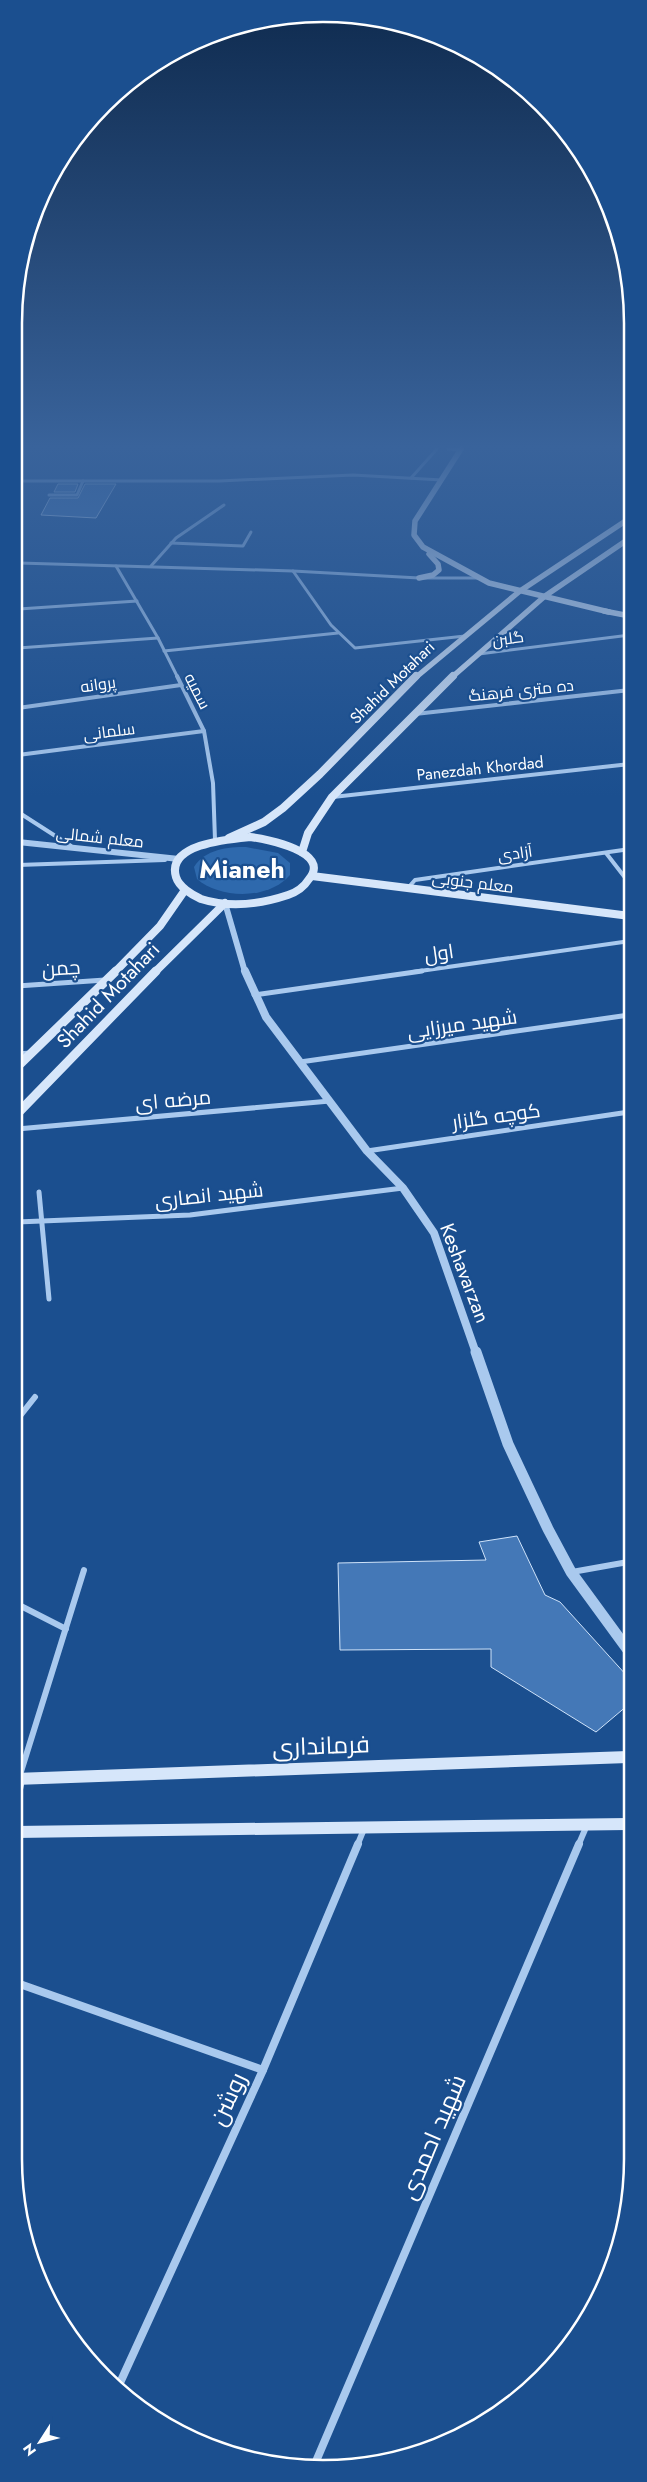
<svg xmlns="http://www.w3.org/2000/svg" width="647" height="2482" font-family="Jost,Cairo,sans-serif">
<rect width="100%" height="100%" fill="#1b4f8f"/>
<path fill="#2e69ad" d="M246,847l32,6 12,10v12c-21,25 -70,24 -93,4l-3,-12c11,-18 34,-20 52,-20z"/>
<g fill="#4478b7" stroke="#cfe3fa">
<polygon points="58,484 78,484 75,492 54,492"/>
<polygon points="85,484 116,484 96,518 41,515 50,498 78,498"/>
<polygon points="517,1536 545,1595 560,1602 628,1677 628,1705 596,1732 491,1667 491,1649 340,1650 338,1563 486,1560 479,1542"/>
</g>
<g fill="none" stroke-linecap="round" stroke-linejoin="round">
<g stroke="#a9c9ee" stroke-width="3">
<polyline points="448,449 460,450"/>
<polyline points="411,478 437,449"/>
<polyline points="19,481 219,481 353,475 442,480"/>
<polyline points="49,495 77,495 83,481"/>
<polyline points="171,543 243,546 251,532"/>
<polyline points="19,563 293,571 419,578 480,578"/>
<polyline points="116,566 158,638 178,678"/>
<polyline points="151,566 176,538 224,505"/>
<polyline points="293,571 331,625 355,648 465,636"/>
<polyline points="19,609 137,601"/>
<polyline points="18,648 158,638"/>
<polyline points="164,651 338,633"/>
<polyline points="479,654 630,635"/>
</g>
<g stroke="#a9c9ee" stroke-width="4">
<polyline points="177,676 204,731 213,783 215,840"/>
<polyline points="18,708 181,685"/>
<polyline points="415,714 630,690"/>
<polyline points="18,755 204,731"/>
<polyline points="333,797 630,764"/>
<polyline points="18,812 71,846"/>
<polyline points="606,853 630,884"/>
<polyline points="18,865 165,860"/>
<polyline points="408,888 415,880 630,849"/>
<polyline points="413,972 630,941"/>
</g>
<g stroke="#a9c9ee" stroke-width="5">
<polyline points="17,986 105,980"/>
<polyline points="254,995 422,971"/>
<polyline points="17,1054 31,1053"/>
<polyline points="300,1062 629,1015"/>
<polyline points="17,1129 330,1101"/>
<polyline points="367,1151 629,1112"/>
<polyline points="39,1192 49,1299"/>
<polyline points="17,1222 190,1215 403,1188"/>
</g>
<g stroke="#a9c9ee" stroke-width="6">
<polyline points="16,1421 35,1397"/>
<polyline points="572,1572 628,1562"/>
<polyline points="15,1603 66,1629"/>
<polyline points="19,1778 84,1570"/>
<polyline points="357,1846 364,1829"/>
<polyline points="578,1846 587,1825"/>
</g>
<g stroke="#a9c9ee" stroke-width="8">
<polyline points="14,1982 263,2070"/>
<polyline points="119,2385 263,2070 358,1844"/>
<polyline points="314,2466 579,1844"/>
</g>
<g stroke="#a9c9ee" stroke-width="6">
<polyline points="18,842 179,859"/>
<polyline points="225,903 245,972"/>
</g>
<polyline stroke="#a9c9ee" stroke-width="8" points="245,971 266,1017 367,1151 403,1188 434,1233 476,1353"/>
<polyline stroke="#a9c9ee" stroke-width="11" points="476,1352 508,1444 548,1529 571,1572 628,1650"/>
<g stroke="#d6e6fa" stroke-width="5.5">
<polyline points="461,449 415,521 414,535 423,547 489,583 609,612"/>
<polyline points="419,578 433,575 439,570 438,564 429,554"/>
<polyline points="604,611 630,616"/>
<polyline points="415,678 520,591 630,518"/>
<polyline points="451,678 545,596 630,538"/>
</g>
<g stroke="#d6e6fa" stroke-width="8">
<path d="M250,837c17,2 82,15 59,42 -5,8 -12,13 -21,16 -27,9 -59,13 -87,4 -9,-4 -22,-12 -25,-22 -10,-33 53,-38 74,-40z"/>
<polyline points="229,838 264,822 283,808 320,774 416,676"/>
<polyline points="302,852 308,833 332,797 453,676"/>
<polyline points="312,876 630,916"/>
<polyline points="115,972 160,926 185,890"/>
<polyline points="155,972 225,903"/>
</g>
<g stroke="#d6e6fa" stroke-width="9">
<polyline points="17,1067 116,971"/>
<polyline points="17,1114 156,971"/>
</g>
<g stroke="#d6e6fa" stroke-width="12">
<polyline points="15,1779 628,1757"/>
<polyline points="15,1799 19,1779"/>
<polyline points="15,1832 628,1824"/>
</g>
</g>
<linearGradient id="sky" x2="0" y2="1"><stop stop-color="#0f2b4f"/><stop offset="0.56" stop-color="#39639b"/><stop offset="1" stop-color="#39639b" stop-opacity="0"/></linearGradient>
<rect width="647" height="797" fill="url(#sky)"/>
<g text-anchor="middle" stroke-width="4.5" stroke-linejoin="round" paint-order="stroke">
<g font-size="16" fill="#fff" stroke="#1b4f8f">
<text transform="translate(508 638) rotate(-7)" y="6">گلبن</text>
<text transform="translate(392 682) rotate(-44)" y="6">Shahid Motahari</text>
<text transform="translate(98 684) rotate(-8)" y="6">پروانه</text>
<text transform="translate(521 690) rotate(-6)" y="6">ده متری فرهنگ</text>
<text transform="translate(198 691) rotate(63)" y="6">سمیه</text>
<text transform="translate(109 731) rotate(-7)" y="6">سلمانی</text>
<text transform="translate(480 768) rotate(-6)" y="6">Panezdah Khordad</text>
<text transform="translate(100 837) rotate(6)" y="6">معلم شمالی</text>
<text transform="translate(515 853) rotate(-8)" y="6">آزادی</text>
<text transform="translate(473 882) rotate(7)" y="6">معلم جنوبی</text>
</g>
<g font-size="20" fill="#fff" stroke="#1b4f8f">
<text transform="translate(439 953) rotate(-8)" y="7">اول</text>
<text transform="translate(61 968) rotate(-4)" y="7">چمن</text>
<text transform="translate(108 995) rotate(-46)" y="7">Shahid Motahari</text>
<text transform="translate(462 1024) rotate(-8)" y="7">شهید میرزایی</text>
<text transform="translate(173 1100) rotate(-5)" y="7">مرضه ای</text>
<text transform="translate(496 1116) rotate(-8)" y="7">کوچه گلزار</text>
<text transform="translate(209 1195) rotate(-6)" y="7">شهید انصاری</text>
<text transform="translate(465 1273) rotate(69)" y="7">Keshavarzan</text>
</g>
<g font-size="24" fill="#fff" stroke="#1b4f8f">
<text transform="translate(321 1746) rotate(-2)" y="8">فرمانداری</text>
<text transform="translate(228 2099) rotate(-65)" y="8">روشن</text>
<text transform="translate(433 2137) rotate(-67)" y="8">شهید احمدی</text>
</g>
<g font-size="25" font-weight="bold" fill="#fff" stroke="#1b4f8f">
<text x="242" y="878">Mianeh</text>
</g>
</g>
<path d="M0 0H647V2482H0ZM323 22H323A301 301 0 0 1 624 323V2159A301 301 0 0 1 323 2460H323A301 301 0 0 1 22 2159V323A301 301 0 0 1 323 22Z" fill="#1b4f8f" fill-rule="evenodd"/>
<path fill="none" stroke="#fff" stroke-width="2.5" d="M323 22H323A301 301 0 0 1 624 323V2159A301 301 0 0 1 323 2460H323A301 301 0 0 1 22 2159V323A301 301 0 0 1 323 22Z"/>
<g transform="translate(40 2442) rotate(234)" stroke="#1b4f8f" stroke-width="4" paint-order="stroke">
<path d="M0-4L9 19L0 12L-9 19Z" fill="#ffffff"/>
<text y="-8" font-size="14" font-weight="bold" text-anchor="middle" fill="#ffffff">N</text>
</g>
</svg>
